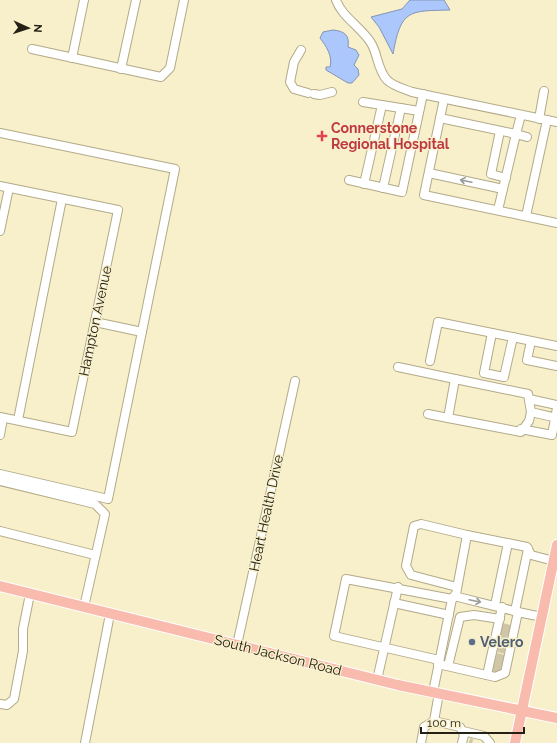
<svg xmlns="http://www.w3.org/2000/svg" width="557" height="743" font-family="Raleway,sans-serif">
<rect width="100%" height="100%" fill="#f8efcb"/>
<g fill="#abc7fb" stroke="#8295b6">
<path d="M410,0h34l6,10c-41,1 -49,-1 -57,44l-14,-27 -8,-10 31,-8z"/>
<path d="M333,30c11,1 17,5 15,17l8,3 3,5 -5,10 4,4 1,6 -7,8h-4l-22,-13v-3h4c3,-11 -4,-21 -10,-29l3,-6z"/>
</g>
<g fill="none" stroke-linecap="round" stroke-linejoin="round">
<g stroke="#cec6a6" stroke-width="8" stroke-dasharray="8 4" stroke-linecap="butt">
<polyline points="502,627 510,629"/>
<polyline points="501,633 508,635"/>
<polyline points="499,641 507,643"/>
<polyline points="498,648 505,650"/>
<polyline points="496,657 504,659"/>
<polyline points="494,664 502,666"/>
<polyline points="493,670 501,672"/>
<polyline points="469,742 472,743"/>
</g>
<g stroke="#b2aa88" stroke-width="10">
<g id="minor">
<path d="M336,0c6,17 25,27 35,43 7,11 6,26 16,37 6,6 17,9 25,12l145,30"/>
<polyline points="32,49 161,77 170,68 184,0"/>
<polyline points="301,50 294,62 290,82 294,89 308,93"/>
<polyline points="72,58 84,0"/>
<polyline points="121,69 136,0"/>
<polyline points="314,94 320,95 332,92"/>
<polyline points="444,99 424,195 557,223"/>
<polyline points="363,102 419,111"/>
<polyline points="521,115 516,134 527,137"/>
<polyline points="440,118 516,134 498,210"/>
<polyline points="539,119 544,91"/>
<polyline points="500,131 491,174 506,178"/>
<polyline points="0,133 175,169 108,499 0,474"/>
<polyline points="429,173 503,189"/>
<polyline points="349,180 402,192 423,94"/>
<polyline points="364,184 382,105"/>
<polyline points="0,186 118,210 72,432 0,417"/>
<polyline points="383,188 401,108"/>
<polyline points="526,216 547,120"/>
<polyline points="0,231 9,188"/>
<polyline points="95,322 142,332"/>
<polyline points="492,333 484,373 504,377 513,337"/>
<polyline points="531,341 527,360 557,366"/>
<polyline points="430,361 438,322 557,346"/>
<polyline points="398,367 455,379"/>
<polygon points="455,379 528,394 531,412 529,421 521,432 448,418"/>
<polyline points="529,399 557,405"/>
<polyline points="531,412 557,418"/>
<polyline points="428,414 448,418"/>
<polyline points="18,420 62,199"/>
<polyline points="521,429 552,435 557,408"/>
<polyline points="0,435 3,418"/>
<polyline points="0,481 95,504 105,514 84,607"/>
<polyline points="0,531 95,555"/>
<polyline points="457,587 411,575 406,566 414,526 421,524 467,535"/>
<polyline points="454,596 518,612"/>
<polyline points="394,603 449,615"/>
<polyline points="495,605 508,543"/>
<polyline points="515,611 528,549"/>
<polyline points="237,645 295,381"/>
<polyline points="439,660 334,636 346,579 452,599"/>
<polyline points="438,664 495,677 505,673 518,612 542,617"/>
<polyline points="448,666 460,617 474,615 500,619"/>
<polyline points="487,675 502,607"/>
<polyline points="377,680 398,587"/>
<polyline points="433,692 452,599 456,594 467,535 527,547 531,555 554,561"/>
<polyline points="0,704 7,705 14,699 23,651 23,629 30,594"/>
<polyline points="434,721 460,727 464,735 462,743"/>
<polyline points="463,731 484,736 490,743"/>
<polyline points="85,743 110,614"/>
<polyline points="421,743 424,727 434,721 439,693"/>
</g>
</g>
<g stroke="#fff" stroke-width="12">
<g id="major">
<polyline points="0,586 398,685 557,718"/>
<polyline points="515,743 557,545"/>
</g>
</g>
<use href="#minor" stroke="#fff" stroke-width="8"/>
<use href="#major" stroke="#f9bbae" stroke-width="10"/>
</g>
<defs><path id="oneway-shaft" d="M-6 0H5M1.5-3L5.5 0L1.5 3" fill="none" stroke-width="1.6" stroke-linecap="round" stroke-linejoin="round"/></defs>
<g stroke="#9c9b95">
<use href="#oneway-shaft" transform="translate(466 181) rotate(-168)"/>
<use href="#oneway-shaft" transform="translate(475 601) rotate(12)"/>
</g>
<path fill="#e0444e" stroke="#f8efcb" stroke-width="1.5" d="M320 130h4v4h4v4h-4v4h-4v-4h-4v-4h4z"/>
<circle fill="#5c6f8a" stroke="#f8efcb" stroke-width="1.5" cx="472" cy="642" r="4"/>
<g text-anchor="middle" stroke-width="3" stroke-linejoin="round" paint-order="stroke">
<g font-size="14" font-weight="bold" fill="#be3a42" stroke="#f8efcb" text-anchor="start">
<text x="331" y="133">Connerstone<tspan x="331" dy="16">Regional Hospital</tspan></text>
</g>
<g font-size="14" fill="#242114" stroke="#f8efcb">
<text transform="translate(95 321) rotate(-78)" y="5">Hampton Avenue</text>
<text transform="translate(266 513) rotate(-78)" y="5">Heart Health Drive</text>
<text transform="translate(278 655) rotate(14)" y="5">South Jackson Road</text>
</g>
<g font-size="14" font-weight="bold" fill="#4e5e75" stroke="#f8efcb" text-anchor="start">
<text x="480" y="647">Velero</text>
</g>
</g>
<g transform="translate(28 28) rotate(93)" stroke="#f8efcb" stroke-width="3" paint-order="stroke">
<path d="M0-3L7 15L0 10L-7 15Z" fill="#242114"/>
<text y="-6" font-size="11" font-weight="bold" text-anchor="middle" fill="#242114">N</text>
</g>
<path d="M421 727v6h103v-6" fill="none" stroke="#242114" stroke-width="2"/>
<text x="427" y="727" font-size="12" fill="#242114" stroke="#f8efcb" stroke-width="3" paint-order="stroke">100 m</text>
</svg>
